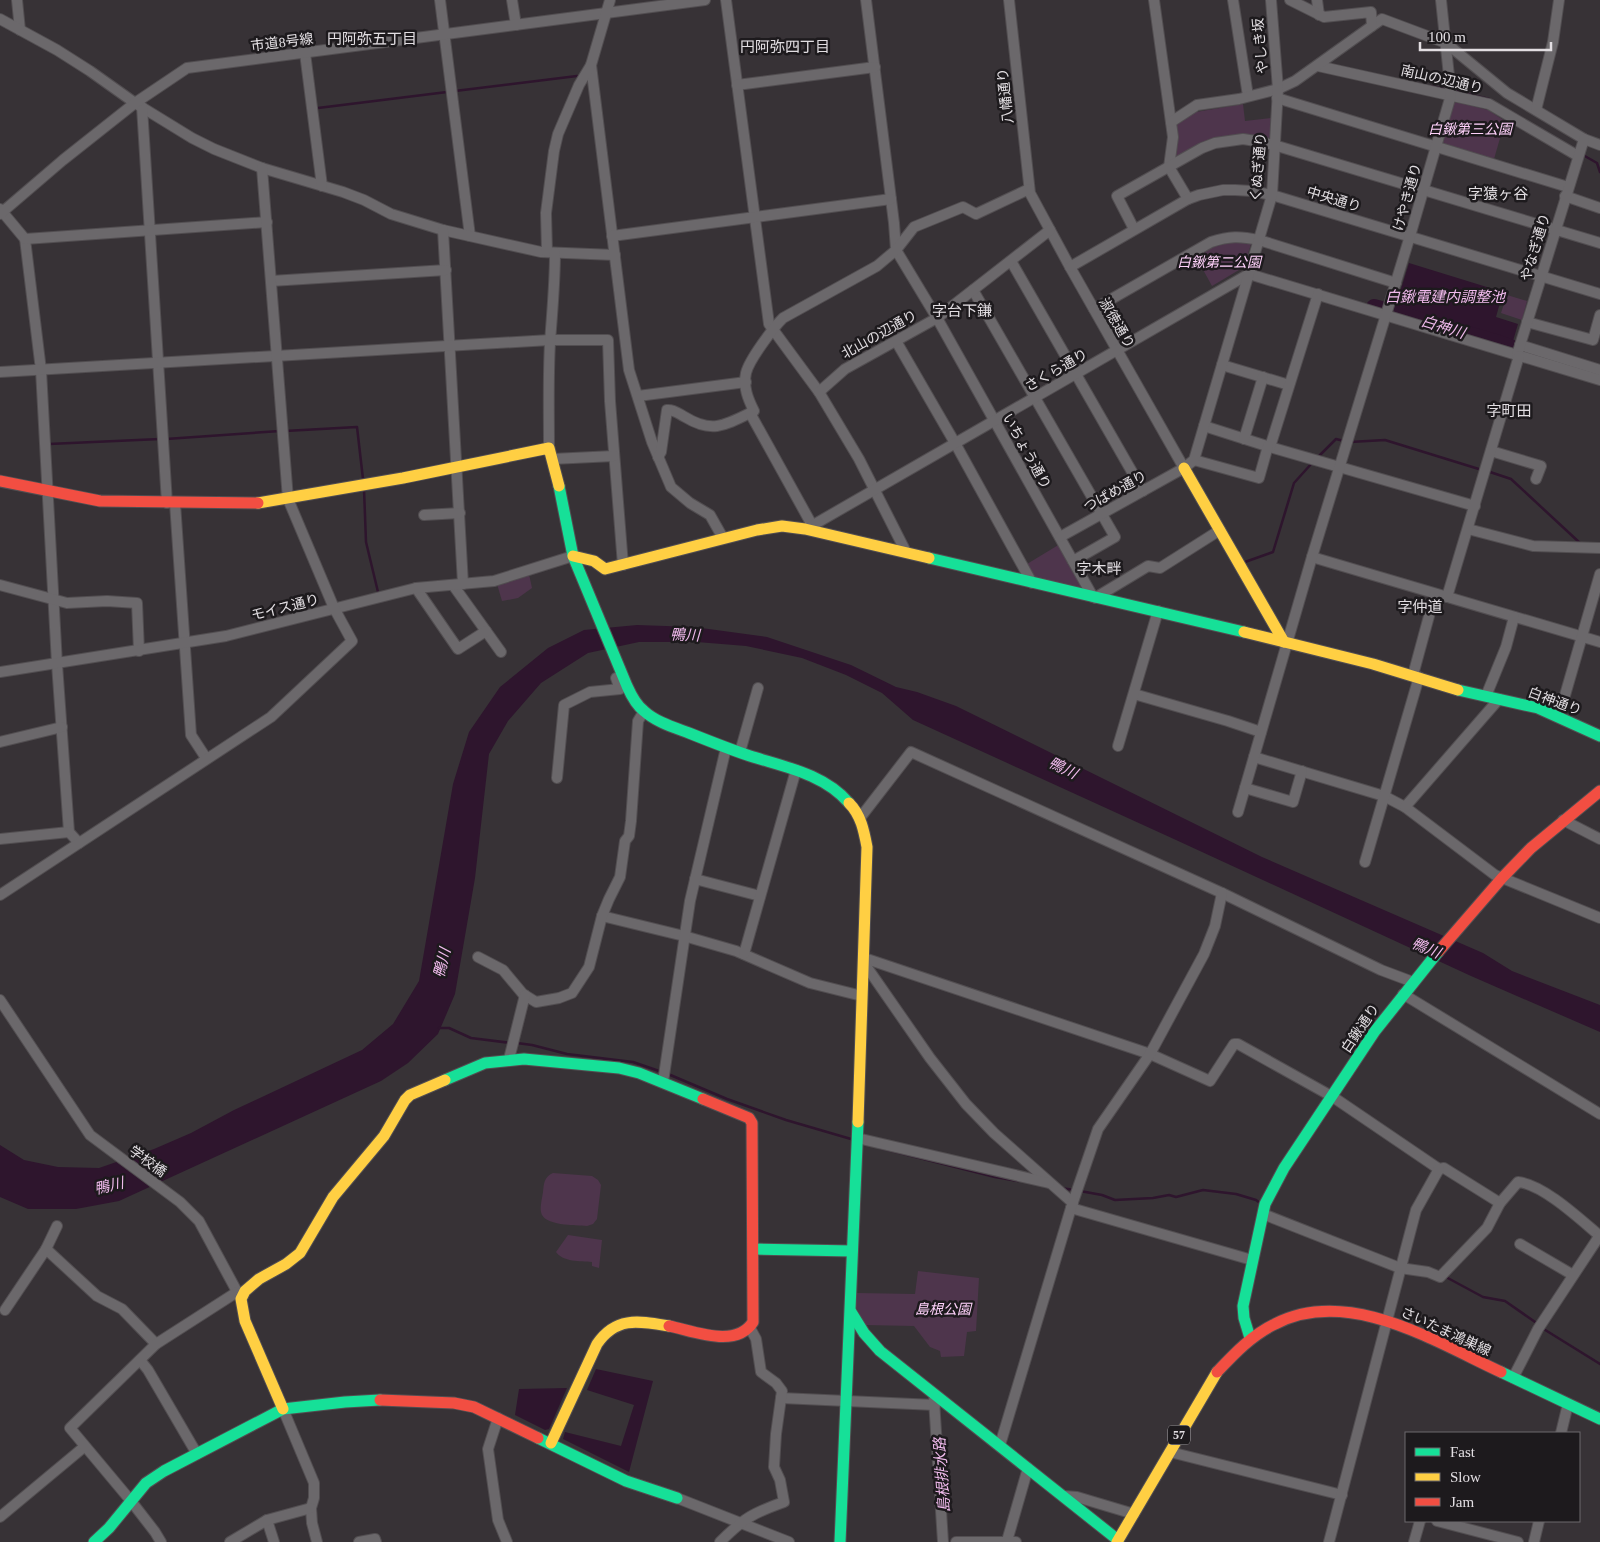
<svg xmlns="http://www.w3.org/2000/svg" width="1600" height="1542" font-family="'Times New Roman','Noto Sans JP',serif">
<rect width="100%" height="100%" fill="#373236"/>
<g fill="#4e354c">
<polygon points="1454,101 1488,110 1505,121 1494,159 1441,145"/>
<polygon points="1243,104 1245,121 1271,118 1270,138 1266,141 1236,137 1177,159 1172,156 1172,127 1196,112"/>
<polygon points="1227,241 1249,242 1251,244 1244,267 1212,286 1195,255 1211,246"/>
<polygon points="1507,295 1527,301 1522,320 1501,313"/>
<polygon points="1060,544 1083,584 1080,589 1034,578 1027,564"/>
<polygon points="529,574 532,588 518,598 502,601 497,584"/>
<path d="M553,1173l39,3 6,4 3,5 -4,34 -4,5 -6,2c-11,-1 -44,0 -46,-14 -1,-6 1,-13 2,-20 1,-9 1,-15 10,-19z"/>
<path d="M568,1235l34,5 -3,28 -7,-2v-4c-12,-1 -29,0 -36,-10z"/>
<polygon points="918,1271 979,1278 976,1331 967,1332 964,1356 941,1357 940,1351 930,1347 914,1326 865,1325 856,1307 856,1293 915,1294"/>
</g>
<g fill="#2e152d">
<polygon points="1409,263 1503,292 1496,317 1518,324 1513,341 1396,305"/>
<polygon points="637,625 694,627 767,637 851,665 896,687 917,692 956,706 1262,857 1483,953 1512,971 1600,1005 1600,1032 1471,976 1176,840 913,720 882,693 846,675 802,658 746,646 697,642 639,642 588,653 541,683 508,721 489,754 475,878 455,994 438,1034 408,1063 381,1081 119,1201 76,1209 28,1209 0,1197 0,1145 24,1160 58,1167 99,1168 154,1149 191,1133 234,1110 362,1050 393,1024 419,981 453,784 469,732 500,687 548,648 584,630"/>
<polygon points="596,1369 653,1381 629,1472 563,1439 565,1432 621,1446 634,1405 587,1390"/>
<polygon points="567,1388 549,1429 545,1430 515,1415 519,1389"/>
</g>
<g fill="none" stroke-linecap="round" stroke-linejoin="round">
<g stroke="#2e152d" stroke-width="2.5">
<polyline points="1431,86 1445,89"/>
<polyline points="455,91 577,76"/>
<polyline points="1456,91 1489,99"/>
<polyline points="318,108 447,92"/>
<polyline points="1583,155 1597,163 1600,172"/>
<polyline points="285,431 357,427 363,479"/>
<polyline points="166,439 280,431"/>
<polyline points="1350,442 1385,440 1482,470"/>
<polyline points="49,444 160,439"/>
<polyline points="1318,457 1336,439 1344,441"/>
<polyline points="1487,471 1511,479 1580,543"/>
<polyline points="364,489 366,542 378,592"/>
<polyline points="1245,562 1273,552 1294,483 1312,463"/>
<polyline points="439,1028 449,1028 471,1038 511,1043"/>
<polyline points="517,1043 532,1045 567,1054 633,1062 662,1072"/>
<polyline points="668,1074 727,1099 786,1120 851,1139"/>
<polyline points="880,1148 995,1177 1018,1181"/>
<polyline points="1060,1188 1075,1190"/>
<polyline points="1080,1191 1102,1195 1115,1200 1153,1198 1169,1195 1176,1197 1203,1190 1236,1194 1256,1200 1260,1203"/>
<polyline points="1444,1276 1483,1297 1505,1301 1538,1324"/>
<polyline points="1542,1328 1600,1364"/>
</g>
<polyline stroke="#2e152d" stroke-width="16" points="1374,307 1499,343 1535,356"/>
<g stroke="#524e51" stroke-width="12">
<g id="street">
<polyline points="17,0 20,30"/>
<polyline points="440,0 470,236"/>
<polyline points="512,0 516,25"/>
<polyline points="726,0 769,324 819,392 859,459 906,552"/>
<polyline points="866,0 894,223 896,250 937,318 1093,597"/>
<polyline points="1009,0 1030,193 1070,267 1184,468"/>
<polyline points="1154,0 1173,137 1169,167 1188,199"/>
<polyline points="1233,0 1248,96"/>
<polyline points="1317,0 1319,15"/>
<polyline points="0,19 57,50 90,71 135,103 192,138 214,149 262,168 343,192 364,200 391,214 443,230 541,252 615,255"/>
<polyline points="1372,26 1382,19 1446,43 1507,93 1584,139 1600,145"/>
<polyline points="305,53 322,186"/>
<polyline points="591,65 629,370 652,442 671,487 690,503 710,515 723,538"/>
<polyline points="1318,66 1489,104 1578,156"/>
<polyline points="737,85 875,67"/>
<polyline points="1277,98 1568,187"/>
<polyline points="142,107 167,503"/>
<polyline points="1536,110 1553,42 1559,0"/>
<polyline points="1171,122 1197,105 1239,99 1278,89 1295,81 1372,26 1371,12 1324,17 1290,0"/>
<polyline points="1565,196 1600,208"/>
<polyline points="0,209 25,239 41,370 57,664 69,832 79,843"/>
<polyline points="0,214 63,160 135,103 187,68 705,0"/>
<polyline points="1134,229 1117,196 1202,148 1215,143 1243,139 1256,141 1274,145 1600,243"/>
<polyline points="443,230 463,584"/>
<polyline points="612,236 891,199"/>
<polyline points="25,239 267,222"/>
<polyline points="547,252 546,213 554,151 558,134 579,85 591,65 610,0"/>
<polyline points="1011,261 1143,491"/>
<polyline points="1070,267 1188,199 1199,195 1223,190 1235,190 1252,191 1272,195 1600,294"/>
<polyline points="1249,274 1600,380"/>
<polyline points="271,281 446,270"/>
<polyline points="973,290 1115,537 1073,561"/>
<path d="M1094,309l117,-67c18,-6 29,-6 48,-2l137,43"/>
<polyline points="1527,322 1593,340 1600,315"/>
<polyline points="896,341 955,443 1032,583"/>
<polyline points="1520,345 1600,370"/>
<polyline points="1517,355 1584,139"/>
<polyline points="1222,365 1289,385"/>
<polyline points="0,372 550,340 608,340 610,401 623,565"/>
<polyline points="819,392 845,369 937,318 1050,230"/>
<polyline points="638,396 746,382"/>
<polyline points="1204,426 1270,447 1475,506"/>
<polyline points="1244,439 1263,377"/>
<polyline points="1270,447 1318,294"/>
<path d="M549,448c0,-36 -1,-70 1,-105 2,-30 5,-59 5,-90"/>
<polyline points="1491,451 1541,466 1536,479"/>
<path d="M658,457l3,-5 6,-42c7,-1 12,4 18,7 26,16 39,9 65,-4"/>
<polyline points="552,459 614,456"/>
<polyline points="1194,460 1259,478 1268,446"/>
<polyline points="175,503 191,735 206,758"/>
<polyline points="424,515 460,513"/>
<path d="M812,525l-62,-112 4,-2c-6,-12 -11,-24 -8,-38 3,-13 27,-45 37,-55l94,-52 19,-16 18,-23 49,-20 13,7 53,-25"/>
<polyline points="808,528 1249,274"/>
<polyline points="1468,529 1533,546 1600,548"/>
<polyline points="1060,537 1184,468 1194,460 1272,195 1278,89 1271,0"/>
<polyline points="1312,557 1600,642"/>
<polyline points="0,585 67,603 107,601 137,603 139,651"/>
<polyline points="453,585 501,652"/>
<polyline points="416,588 458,649 486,631"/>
<polyline points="1447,597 1519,356"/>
<polyline points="1095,598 1148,566 1160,568 1220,530"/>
<polyline points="0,672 226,636 416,588 494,581 573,556"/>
<polyline points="1413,675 1435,594"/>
<polyline points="1134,694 1228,721 1261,732"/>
<polyline points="1486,696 1506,647 1514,617"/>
<polyline points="1559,716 1600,574"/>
<polyline points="0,742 62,727"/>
<polyline points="1118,746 1158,611"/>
<polyline points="740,752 758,688"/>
<polyline points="1254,757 1384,796 1405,807 1495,875 1600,918"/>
<polyline points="557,778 564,705 590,692 620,689 616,678"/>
<polyline points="1245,788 1293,802 1302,771"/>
<polyline points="1405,807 1499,699"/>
<polyline points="1238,812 1312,557 1410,236 1451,95 1441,0"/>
<polyline points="860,818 911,752 1222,893 1381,970 1413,982"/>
<polyline points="1563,820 1600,839"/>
<polyline points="0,839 69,832"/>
<polyline points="1365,862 1419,677"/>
<polyline points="695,879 760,896"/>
<polyline points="0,895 271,717 352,641 334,608 288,499 262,168"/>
<polyline points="602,916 684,936 736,951 810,983 862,996"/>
<polyline points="744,954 796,770"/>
<polyline points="478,957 503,970 523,994 536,1002 559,998 572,993 589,967 602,916 609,899 620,877 625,841 629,836 631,821 638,721 644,711"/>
<path d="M864,958l286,96 60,27 24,-37h4l95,53 106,72 5,-1 56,35 18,-21c25,2 63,38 82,54"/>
<polyline points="864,963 930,1058 966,1104 994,1133 1073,1203"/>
<polyline points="1403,994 1600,1114"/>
<polyline points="0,1000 90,1135 180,1202 199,1221 241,1299"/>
<polyline points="509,1059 525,995"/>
<polyline points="663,1082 690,901 726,748"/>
<polyline points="857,1138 1049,1183"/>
<polyline points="1071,1208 1252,1260"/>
<polyline points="1263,1214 1400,1268 1428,1272 1440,1277 1487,1228 1500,1203"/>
<polyline points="1520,1244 1573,1275"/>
<polyline points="46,1249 97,1296 122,1309 156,1344"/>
<polyline points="5,1310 46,1249 57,1226"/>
<polyline points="140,1360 148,1370 197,1454"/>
<polyline points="1513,1378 1538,1329 1600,1235"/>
<polyline points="781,1398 935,1405"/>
<polyline points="934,1400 943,1542"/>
<polyline points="283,1409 314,1483 314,1498 311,1508 312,1523 317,1542"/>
<polyline points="498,1418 488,1449 498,1520 507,1542"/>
<polyline points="1561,1433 1568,1404"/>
<polyline points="1000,1445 1071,1208 1098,1129 1150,1054 1204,954 1215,926 1222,893"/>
<polyline points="1170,1452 1342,1495"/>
<polyline points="1064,1496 1077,1497 1134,1514"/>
<polyline points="677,1498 789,1542"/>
<polyline points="0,1517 84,1447"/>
<polyline points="267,1520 274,1542"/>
<polyline points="1437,1521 1518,1542"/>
<polyline points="1007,1541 1028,1468"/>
<polyline points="161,1542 155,1532 131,1501 70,1428 156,1344 237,1292"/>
<polyline points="230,1542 267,1520 311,1508"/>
<polyline points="359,1542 375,1539 376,1542"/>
<path d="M720,1542c24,-24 33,-29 64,-40l-4,-22 -6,-13 2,-33 6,-43 -6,-8 -15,-11 -5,-33 -6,-11"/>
<polyline points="956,1542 1016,1542"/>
<polyline points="1329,1542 1416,1210 1439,1169"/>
<polyline points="1414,1542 1420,1521"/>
<polyline points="1534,1542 1539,1521"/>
</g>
</g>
<g stroke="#524e51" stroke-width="13">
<g id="fast">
<path d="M559,486l14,70 54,130c4,9 9,19 17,25 12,11 29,16 45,22 20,8 40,16 61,23 35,11 74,18 99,47"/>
<polyline points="929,558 1244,632"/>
<polyline points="1458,690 1538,708 1600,736"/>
<polyline points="445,1080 485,1063 524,1059 619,1068 639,1073 703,1099"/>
<polyline points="754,1249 852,1251"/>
<polyline points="851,1312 864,1333 880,1351 1118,1540"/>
<polyline points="1250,1338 1244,1318 1243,1306 1265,1204 1284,1168 1375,1031 1438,952"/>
<polyline points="1501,1372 1600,1419"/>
<polyline points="538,1438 626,1481 677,1498"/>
<polyline points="94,1542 109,1528 146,1483 164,1471 283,1409 345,1402 380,1400"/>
<polyline points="840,1542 858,1122"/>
</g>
</g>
<g stroke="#524e51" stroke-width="13">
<g id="slow">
<polyline points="1184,468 1284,642"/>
<polyline points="258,503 403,478 549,448 559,486"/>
<polyline points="573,556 594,561 605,569 757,530 782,526 805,529 929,558"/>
<polyline points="1244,632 1373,664 1458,690"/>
<path d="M849,803c12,12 15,28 18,44l-9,275"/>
<polyline points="283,1409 245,1321 241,1299 245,1291 259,1279 286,1264 300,1253 333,1197 384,1136 405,1100 410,1095 445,1080"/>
<path d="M551,1443l46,-99c19,-28 42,-23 72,-18"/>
<polyline points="1117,1542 1217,1372"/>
</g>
</g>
<g stroke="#524e51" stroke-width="13">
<g id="jam">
<polyline points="0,481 100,501 258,503"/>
<polyline points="1438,952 1502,878 1531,848 1600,791"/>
<path d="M669,1326c25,5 67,23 84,-4l-1,-199 -3,-5 -46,-19"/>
<path d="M1217,1372c18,-19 35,-37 58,-48 73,-38 161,18 226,48"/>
<polyline points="380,1400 454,1403 474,1407 538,1438"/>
</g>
</g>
<use href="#street" stroke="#6b686b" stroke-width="10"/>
<use href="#fast" stroke="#16e098" stroke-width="11"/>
<use href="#slow" stroke="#ffcf43" stroke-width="11"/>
<use href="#jam" stroke="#f24e42" stroke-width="11"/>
</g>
<g text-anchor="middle" stroke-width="5" stroke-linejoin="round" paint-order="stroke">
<rect fill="#1d1a1d" stroke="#a7a3a7" stroke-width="1" x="1168" y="1425.5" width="22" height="19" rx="4"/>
<g font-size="12" font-weight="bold" fill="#e2dee2">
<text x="1179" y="1439">57</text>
</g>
<g font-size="14" fill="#e2dee2" stroke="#1d1a1d">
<text transform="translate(282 42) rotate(-7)" y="5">市道8号線</text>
<text transform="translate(1260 46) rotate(-95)" y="5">やしき坂</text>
<text transform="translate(1442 79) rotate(13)" y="5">南山の辺通り</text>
<text transform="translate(1005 96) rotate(-96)" y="5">八幡通り</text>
<text transform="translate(1258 167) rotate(-85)" y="5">くぬぎ通り</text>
<text transform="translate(1407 197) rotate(-74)" y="5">けやき通り</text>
<text transform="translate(1334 199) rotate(17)" y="5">中央通り</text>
<text transform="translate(1535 247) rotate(-73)" y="5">やなぎ通り</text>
<text transform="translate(1117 323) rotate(60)" y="5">淑徳通り</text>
<text transform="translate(879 334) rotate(-29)" y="5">北山の辺通り</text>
<text transform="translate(1056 370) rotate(-30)" y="5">さくら通り</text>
<text transform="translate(1027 451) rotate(61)" y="5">いちょう通り</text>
<text transform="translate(1115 491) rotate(-29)" y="5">つばめ通り</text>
<text transform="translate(285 607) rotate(-14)" y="5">モイス通り</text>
<text transform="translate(1555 701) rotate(20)" y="5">白神通り</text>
<text transform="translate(1360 1028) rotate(-56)" y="5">白鍬通り</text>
<text transform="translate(148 1161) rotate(36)" y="5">学校橋</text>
<text transform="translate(1446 1331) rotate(25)" y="5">さいたま鴻巣線</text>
</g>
<g font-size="14" font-style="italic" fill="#fed1fa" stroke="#1d1a1d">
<text x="1470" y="134">白鍬第三公園</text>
<text x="1219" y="267">白鍬第二公園</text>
<text x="943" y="1314">島根公園</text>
</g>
<g font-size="15" fill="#e2dee2" stroke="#1d1a1d">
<text x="372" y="44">円阿弥五丁目</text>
<text x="785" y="52">円阿弥四丁目</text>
<text x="1498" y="199">字猿ヶ谷</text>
<text x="962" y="316">字台下鎌</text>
<text x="1509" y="416">字町田</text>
<text x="1099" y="574">字木畔</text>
<text x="1420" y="612">字仲道</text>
</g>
<g font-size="15" font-style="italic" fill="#f0baec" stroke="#1d1a1d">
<text x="1445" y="302">白鍬電建内調整池</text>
<text transform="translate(1443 327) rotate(17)" y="5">白神川</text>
<text transform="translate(685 635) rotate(2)" y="5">鴨川</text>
<text transform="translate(1063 768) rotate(26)" y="5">鴨川</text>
<text transform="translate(1426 948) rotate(23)" y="5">鴨川</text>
<text transform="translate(442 963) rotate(-76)" y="5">鴨川</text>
<text transform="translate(109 1186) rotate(-13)" y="5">鴨川</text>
<text transform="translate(942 1475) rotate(-94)" y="5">島根排水路</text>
</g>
</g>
<rect x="1405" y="1432" width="175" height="90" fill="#1d1a1d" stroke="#6c686c"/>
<rect x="1415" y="1448" width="25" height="8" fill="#16e098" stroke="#6c686c"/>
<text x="1450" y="1457" font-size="15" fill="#e2dee2">Fast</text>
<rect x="1415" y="1473" width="25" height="8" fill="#ffcf43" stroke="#6c686c"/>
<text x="1450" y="1482" font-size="15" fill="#e2dee2">Slow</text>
<rect x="1415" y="1498" width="25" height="8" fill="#f24e42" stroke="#6c686c"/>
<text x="1450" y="1507" font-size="15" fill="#e2dee2">Jam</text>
<path d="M1420 42v8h131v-8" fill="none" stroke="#e2dee2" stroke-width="2.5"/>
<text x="1428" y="42" font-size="15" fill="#e2dee2" stroke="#1d1a1d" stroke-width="4" paint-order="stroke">100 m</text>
</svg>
